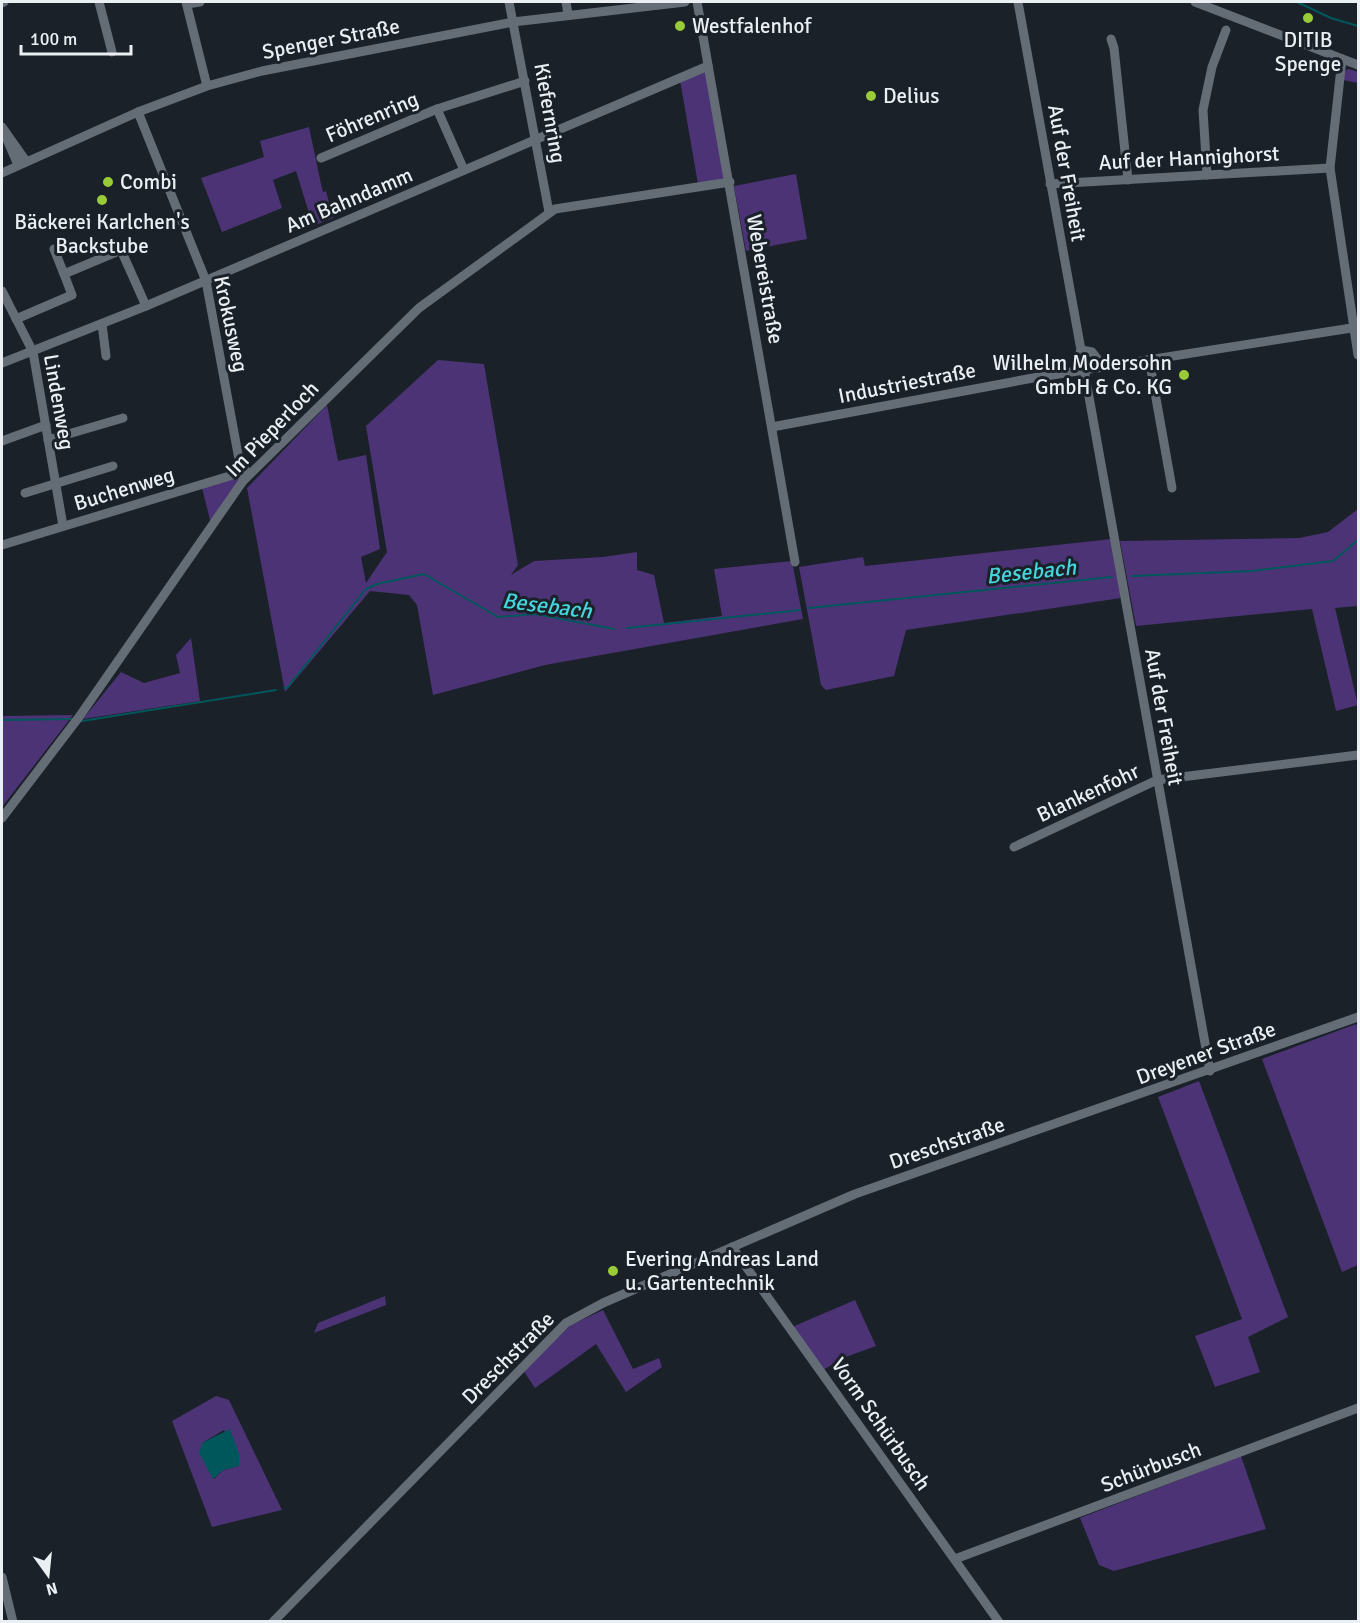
<svg xmlns="http://www.w3.org/2000/svg" width="1360" height="1623" font-family="Signika,sans-serif">
<rect width="100%" height="100%" fill="#1a2128"/>
<g fill="#4c3376" fill-rule="evenodd">
<polygon points="706,69 725,178 698,184 680,80"/>
<polygon points="1349,69 1358,72 1358,83 1343,80 1343,71"/>
<polygon points="309,127 321,184 323,192 326,191 333,218 313,226 296,171 273,180 282,208 222,232 201,178 264,157 260,141"/>
<polygon points="796,174 807,239 746,251 734,186"/>
<polygon points="438,360 484,364 518,565 511,575 534,561 603,557 637,552 637,570 654,575 664,623 722,616 714,569 792,561 803,619 545,665 433,695 417,605 409,595 370,591 285,692 247,488 327,405 338,461 366,455 380,549 361,557 366,583 387,552 366,426"/>
<polygon points="237,478 240,481 211,524 202,488"/>
<polygon points="1358,509 1358,606 1335,608 1358,705 1336,711 1312,609 1136,626 1120,541 1299,538 1328,532"/>
<polygon points="1111,539 1121,598 906,630 894,676 826,690 821,685 799,567 863,557 865,566"/>
<polygon points="191,638 200,701 83,719 121,672 144,683 180,673 176,655"/>
<polygon points="73,715 2,807 2,716"/>
<polygon points="1356,1024 1358,1031 1358,1265 1342,1272 1262,1059"/>
<polygon points="1199,1081 1288,1317 1248,1337 1260,1372 1215,1387 1195,1336 1242,1319 1158,1097"/>
<polygon points="385,1296 386,1305 314,1333 318,1323"/>
<polygon points="855,1300 876,1346 843,1358 823,1370 792,1327"/>
<polygon points="603,1310 633,1369 659,1358 662,1367 626,1392 596,1344 535,1388 523,1370 571,1325"/>
<path d="M216,1396l13,4 53,110 -70,17 -40,-106zM224,1430l15,36 -16,4 -9,9 -12,-36z"/>
<polygon points="1241,1456 1266,1529 1114,1571 1099,1565 1080,1518"/>
</g>
<polygon fill="#00575b" points="230,1429 239,1454 239,1466 223,1470 213,1479 199,1453 202,1443"/>
<g fill="none" stroke-linecap="round" stroke-linejoin="round">
<g stroke="#00575b" stroke-width="2">
<polyline points="1297,2 1331,18 1358,26"/>
<polyline points="1132,576 1252,571 1333,561 1358,540"/>
<polyline points="809,608 1112,577"/>
<polyline points="627,628 800,610"/>
<polyline points="284,688 287,688 366,589 377,584 424,574 498,617 535,614 614,629"/>
<polyline points="2,720 73,719"/>
<polyline points="82,721 276,690"/>
</g>
<g stroke="#646d76" stroke-width="9">
<polyline points="99,2 112,52"/>
<polyline points="186,2 207,86"/>
<polyline points="509,2 549,212"/>
<polyline points="566,2 568,14"/>
<polyline points="697,2 795,562"/>
<polyline points="1018,2 1081,350"/>
<polyline points="1195,2 1358,65"/>
<polyline points="2,3 4,2"/>
<polyline points="187,4 200,2"/>
<polyline points="1111,39 1114,48 1128,180"/>
<polyline points="1342,59 1330,168 1358,355"/>
<polyline points="437,109 464,170"/>
<polyline points="138,112 206,281 243,481"/>
<polyline points="2,127 26,161"/>
<polyline points="5,135 18,165"/>
<polyline points="321,158 437,109 525,81"/>
<polyline points="2,173 138,112 207,86 262,71 513,22 685,2"/>
<polyline points="1207,175 1203,110 1212,67 1226,30"/>
<polyline points="1050,184 1330,168"/>
<polyline points="54,249 64,274"/>
<polyline points="2,291 33,352 63,526"/>
<polyline points="16,319 72,295 64,274 121,250 146,306"/>
<polyline points="102,324 106,356"/>
<polyline points="1081,350 1078,360 1084,369 1210,1071"/>
<polyline points="1081,350 1092,352 1103,366"/>
<polyline points="1149,359 1172,488"/>
<polyline points="2,363 146,306 708,66"/>
<polyline points="772,427 1033,378 1358,327"/>
<polyline points="48,440 123,418"/>
<polyline points="2,441 46,425"/>
<polyline points="25,493 113,466"/>
<polyline points="2,545 246,471"/>
<polyline points="2,818 79,717 243,481 419,308 555,209 730,182"/>
<polyline points="1014,847 1157,780 1358,755"/>
<polyline points="732,1247 999,1622"/>
<polyline points="955,1559 1358,1408"/>
<polyline points="2,1577 13,1622"/>
<polyline points="273,1622 566,1323 603,1303 855,1194 1358,1017"/>
</g>
</g>
<g fill="#98cb37" stroke="#1a2128" stroke-width="2">
<circle cx="1308" cy="18" r="6"/>
<circle cx="680" cy="26" r="6"/>
<circle cx="871" cy="96" r="6"/>
<circle cx="108" cy="182" r="6"/>
<circle cx="102" cy="200" r="6"/>
<circle cx="1184" cy="375" r="6"/>
<circle cx="613" cy="1271" r="6"/>
</g>
<g text-anchor="middle" stroke-width="6" stroke-linejoin="round" paint-order="stroke">
<g font-size="21" fill="#eaeff4" stroke="#1a2128" text-anchor="start">
<text x="692" y="33">Westfalenhof</text>
<text x="1308" y="47" text-anchor="middle">DITIB<tspan x="1308" dy="24">Spenge</tspan></text>
<text x="883" y="103">Delius</text>
<text x="120" y="189">Combi</text>
<text x="102" y="229" text-anchor="middle">Bäckerei Karlchen's<tspan x="102" dy="24">Backstube</tspan></text>
<text x="1172" y="370" text-anchor="end">Wilhelm Modersohn<tspan x="1172" dy="24">GmbH &amp; Co. KG</tspan></text>
<text x="625" y="1266">Evering Andreas Land<tspan x="625" dy="24">u. Gartentechnik</tspan></text>
</g>
<g font-size="21" fill="#eaeff4" stroke="#1a2128">
<text transform="translate(331 39) rotate(-11)" y="7">Spenger Straße</text>
<text transform="translate(550 113) rotate(80)" y="7">Kiefernring</text>
<text transform="translate(372 117) rotate(-23)" y="7">Föhrenring</text>
<text transform="translate(1189 158) rotate(-3)" y="7">Auf der Hannighorst</text>
<text transform="translate(1067 173) rotate(80)" y="7">Auf der Freiheit</text>
<text transform="translate(349 200) rotate(-23)" y="7">Am Bahndamm</text>
<text transform="translate(765 279) rotate(80)" y="7">Webereistraße</text>
<text transform="translate(231 324) rotate(78)" y="7">Krokusweg</text>
<text transform="translate(907 383) rotate(-11)" y="7">Industriestraße</text>
<text transform="translate(59 402) rotate(80)" y="7">Lindenweg</text>
<text transform="translate(272 429) rotate(-46)" y="7">Im Pieperloch</text>
<text transform="translate(124 489) rotate(-17)" y="7">Buchenweg</text>
<text transform="translate(1164 717) rotate(80)" y="7">Auf der Freiheit</text>
<text transform="translate(1088 793) rotate(-25)" y="7">Blankenfohr</text>
<text transform="translate(1206 1053) rotate(-20)" y="7">Dreyener Straße</text>
<text transform="translate(947 1143) rotate(-19)" y="7">Dreschstraße</text>
<text transform="translate(508 1358) rotate(-45)" y="7">Dreschstraße</text>
<text transform="translate(881 1424) rotate(55)" y="7">Vorm Schürbusch</text>
<text transform="translate(1151 1467) rotate(-21)" y="7">Schürbusch</text>
</g>
<g font-size="22" font-style="italic" fill="#46d5dd" stroke="#1a2128">
<text transform="translate(1031 571) rotate(-6)" y="8">Besebach</text>
<text transform="translate(547 605) rotate(7)" y="8">Besebach</text>
</g>
</g>
<rect width="1360" height="1623" fill="none" stroke="#eaeff4" stroke-width="6"/>
<g transform="translate(48 1575) rotate(165)" stroke="#1a2128" stroke-width="4.5" paint-order="stroke">
<path d="M0-4.5L10 22L0 15L-10 22Z" fill="#eaeff4"/>
<text y="-9" font-size="16" font-weight="bold" text-anchor="middle" fill="#eaeff4">N</text>
</g>
<path d="M21 45v9h110v-9" fill="none" stroke="#eaeff4" stroke-width="3"/>
<text x="30" y="45" font-size="18" fill="#eaeff4" stroke="#1a2128" stroke-width="4.5" paint-order="stroke">100 m</text>
</svg>
